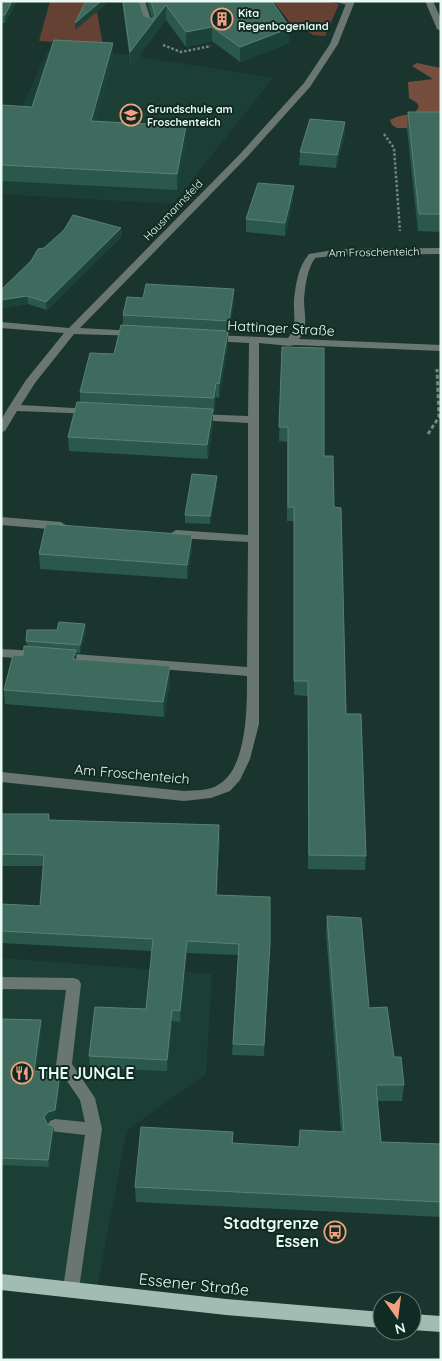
<svg xmlns="http://www.w3.org/2000/svg" width="442" height="1361" font-family="Quicksand,sans-serif">
<rect width="100%" height="100%" fill="#1a352d"/>
<g fill="#1b3f34">
<polygon points="48,50 123,54 273,78 173,204 1,194 1,152"/>
<polygon points="1,958 212,974 206,1074 127,1130 97,1287 1,1278"/>
</g>
<g fill="#644133">
<polygon points="50,1 95,1 103,45 39,41"/>
<polygon points="273,1 327,1 339,4 325,36 313,35 298,25 292,25"/>
</g>
<polygon fill="#754e3e" points="417,63 441,68 441,128 397,128 392,125 390,120 396,117 414,113 419,107 417,103 409,98 408,82 433,79 412,66"/>
<g fill="none" stroke-linecap="round" stroke-linejoin="round">
<g stroke="#718780" stroke-width="2.5" stroke-dasharray="2.5 2" stroke-linecap="butt">
<polyline points="163,45 181,52 211,46"/>
<polyline points="384,134 394,148 400,231"/>
</g>
<polyline stroke="#718780" stroke-width="3" stroke-dasharray="4 2.5" stroke-linecap="butt" points="428,434 439,417 437,369"/>
<g fill="#697671" fill-rule="evenodd">
<polygon points="137,1 145,1 154,30 153,32 146,30"/>
<polygon points="334,1 349,1 354,4 350,6"/>
<polygon points="425,1 433,1 441,19 441,31 437,29"/>
<polygon points="1,977 74,978 79,980 81,984 72,1064 95,1098 102,1129 79,1289 77,1294 71,1297 65,1294 63,1289 85,1135 50,1131 47,1126 50,1121 55,1119 85,1122 80,1100 56,1065 66,990 1,989"/>
</g>
<g fill="#697671" fill-rule="evenodd">
<polygon points="347,1 355,1 338,44 310,87 247,157 80,328 136,331 140,332 140,336 74,334 35,383 21,405 91,409 95,410 96,412 95,414 17,411 5,431 1,432 1,420 8,408 26,380 64,333 1,328 1,322 69,328 241,153 304,83 330,44"/>
<path d="M441,248v6l-102,1 -24,3c-8,11 -10,29 -11,42 0,14 5,26 -5,39l142,6v6l-147,-6 -4,1 -31,-3v381l-9,35 -10,21 -10,11 -19,7 -27,3 -183,-19v-10l183,19c11,-1 25,0 34,-6 30,-17 29,-80 29,-109l-186,-15 -6,-4 6,-4 186,14 1,-125 -72,-4 -6,-4 6,-4 72,5v-112l-52,-3 -5,-3 5,-3 52,2 1,-73 -38,-2 -5,-3 5,-3 77,3c10,-12 5,-24 6,-38 2,-17 4,-33 15,-46l30,-5z"/>
<polygon points="1,517 61,522 67,526 61,530 1,525"/>
<polygon points="1,649 39,651 45,655 39,659 1,657"/>
</g>
<g fill="#a2bcb3" fill-rule="evenodd">
<polygon points="1,1274 226,1299 382,1312 382,1328 226,1315 1,1290"/>
<polygon points="412,1314 441,1316 441,1332 412,1330"/>
</g>
</g>
<g fill="#2a594c">
<polygon points="1,1 17,1 5,23 1,23"/>
<polygon points="122,1 139,1 144,16 152,19 148,6 148,1 272,1 289,43 240,62 212,41 186,47 166,20 131,67"/>
<polygon points="113,43 113,58 96,122 186,141 177,190 1,181 1,105 32,107"/>
<polygon points="408,112 441,112 441,232 418,231 407,129"/>
<polygon points="345,122 345,135 336,168 299,165 300,152"/>
<polygon points="293,199 285,236 246,232 246,219"/>
<polygon points="121,228 122,236 47,310 28,304 1,308 1,290 44,248"/>
<polygon points="234,302 229,335 228,335 228,345 219,398 216,397 214,412 213,412 213,423 208,459 69,451 68,437 80,402 80,392 114,354 123,325 123,315"/>
<polygon points="282,347 324,456 334,507 346,714 366,856 365,870 308,869 308,696 294,695 294,521 287,521 287,442 279,441"/>
<polygon points="217,484 210,524 185,523 185,515"/>
<polygon points="192,535 192,549 187,579 40,569 39,554"/>
<polygon points="86,632 80,653 76,653 76,660 170,681 164,717 5,704 4,690 23,656 27,647 26,641"/>
<polygon points="1,814 49,814 50,820 220,836 217,895 269,956 264,1056 232,1055 238,955 187,953 180,1022 172,1021 167,1071 90,1068 89,1056 146,1009 152,951 1,943 1,904 40,906 43,866 1,866"/>
<polygon points="327,916 369,1008 394,1057 404,1085 402,1101 377,1101 381,1142 441,1144 441,1217 136,1202 135,1187 233,1132 233,1143 299,1147 341,1132 326,932"/>
<polygon points="1,1019 41,1020 42,1028 36,1071 60,1073 61,1080 56,1117 49,1119 47,1123 47,1124 53,1126 54,1133 49,1167 1,1165"/>
</g>
<g fill="#1b4338">
<polygon points="12,1 17,1 5,23 5,15"/>
<polygon points="101,1 110,1 75,30 75,23"/>
<polygon points="166,5 166,20 131,67 130,52"/>
<polygon points="212,27 212,41 186,47 186,32"/>
<polygon points="290,28 289,43 240,62 240,47"/>
<polygon points="113,43 113,58 92,137 91,121"/>
<polygon points="345,122 345,135 336,168 337,155"/>
<polygon points="186,126 186,141 177,190 177,174"/>
<polygon points="294,186 293,199 285,236 285,223"/>
<polygon points="121,228 122,236 47,310 46,302"/>
<polygon points="234,289 234,302 229,335 229,321"/>
<polygon points="27,296 28,304 1,308 1,300"/>
<polygon points="228,331 228,345 219,398 219,384"/>
<polygon points="216,383 216,397 214,412 214,398"/>
<polygon points="213,409 213,423 208,459 207,445"/>
<polygon points="217,476 217,484 210,524 210,516"/>
<polygon points="192,535 192,549 187,579 187,565"/>
<polygon points="85,624 86,632 80,653 80,645"/>
<polygon points="76,650 77,665 73,659"/>
<polygon points="170,666 170,681 164,717 163,702"/>
<polygon points="219,825 220,836 216,907 216,895"/>
<polygon points="187,941 187,953 180,1022 180,1011"/>
<polygon points="172,1010 172,1021 167,1071 167,1060"/>
<polygon points="41,1020 42,1028 35,1078 34,1071"/>
<polygon points="60,1073 61,1080 56,1117 49,1119 45,1125 44,1117"/>
<polygon points="53,1126 54,1133 49,1167 48,1160"/>
</g>
<g fill="#3f6a5e" stroke="#5a8175">
<polygon points="1,1 12,1 5,15 1,15"/>
<polygon points="86,1 101,1 75,23"/>
<polygon points="123,1 139,1 144,16 153,19 155,15 151,1 272,1 290,28 240,47 212,27 186,32 166,5 130,52"/>
<polygon points="54,40 113,43 91,121 186,126 177,174 1,165 1,105 32,107"/>
<polygon points="408,112 441,112 441,214 419,214"/>
<polygon points="310,119 345,122 337,155 300,152"/>
<polygon points="258,183 294,186 285,223 246,219"/>
<polygon points="73,215 121,228 46,302 27,296 1,300 1,290 31,261 38,249 44,248 64,230"/>
<polygon points="146,284 234,289 229,321 123,315 127,297 143,298"/>
<polygon points="121,325 228,331 219,384 216,383 214,398 80,392 90,353 114,354"/>
<polygon points="282,347 324,348 324,456 333,456 334,507 341,508 346,714 361,714 366,856 309,855 308,681 294,681 294,507 288,507 288,427 279,427"/>
<polygon points="77,402 213,409 207,445 68,437"/>
<polygon points="192,474 217,476 210,516 185,515"/>
<polygon points="46,524 192,535 187,565 39,554"/>
<polygon points="59,622 85,624 80,645 26,641 27,630 57,630"/>
<polygon points="24,646 76,650 73,659 170,666 163,702 4,690 13,655 23,656"/>
<polygon points="1,814 49,814 48,820 219,825 216,895 270,897 270,944 264,1045 233,1044 239,944 187,941 180,1011 172,1010 167,1060 89,1056 95,1007 146,1009 153,939 1,931 1,904 40,906 44,855 1,854"/>
<polygon points="327,916 361,918 369,1008 387,1007 394,1057 401,1057 404,1085 376,1085 381,1142 441,1144 441,1202 135,1187 141,1127 233,1132 232,1143 299,1147 300,1130 344,1132"/>
<polygon points="1,1019 41,1020 34,1071 60,1073 55,1110 48,1112 44,1117 47,1124 53,1126 48,1160 1,1158"/>
</g>
<defs>
<g id="building-ring" transform="scale(1.125)"><circle r="9.5" fill="#102b23" stroke="#f2a07f" stroke-width="1.5"/><path d="M-4-6H4V6H1V3H-1V6H-4ZM-2.5-4.3h1.7v1.8h-1.7ZM.8-4.3h1.7v1.8H.8ZM-2.5-1h1.7V.8h-1.7ZM.8-1h1.7V.8H.8Z" fill="#f2a07f"/></g>
<g id="school-ring" transform="scale(1.125)"><circle r="9.5" fill="#102b23" stroke="#f2a07f" stroke-width="1.5"/><path d="M0-5L7-2L0 1L-7-2ZM-4 1L0 2.5L4 1V4Q0 6-4 4Z" fill="#f2a07f"/></g>
<g id="restaurant-ring" transform="scale(1.125)"><circle r="9.5" fill="#102b23" stroke="#f2a07f" stroke-width="1.5"/><path d="M-5-6h1v4h1v-4h1v4h1v-4h1v5L-1.5 .5V6h-2V.5L-5-1ZM5-6V6H3V1.5H1.5Q1.5-4 5-6Z" fill="#f2a07f"/></g>
<g id="bus-ring" transform="scale(1.125)"><circle r="9.5" fill="#102b23" stroke="#f2a07f" stroke-width="1.5"/><path d="M-5-6H5V4H4V6H2V4H-2V6H-4V4H-5ZM-3.5-4V0h7V-4ZM-3.5 1.2v1.5H-2V1.2ZM2 1.2v1.5H3.5V1.2Z" fill="#f2a07f"/></g>
</defs>
<g fill-rule="evenodd">
<use href="#building-ring" x="222" y="19"/>
<use href="#school-ring" x="131" y="115"/>
<use href="#restaurant-ring" x="22" y="1073"/>
<use href="#bus-ring" x="335" y="1232"/>
</g>
<g text-anchor="middle" stroke-width="4" stroke-linejoin="round" paint-order="stroke">
<g font-size="11" font-weight="bold" fill="#e9f9f3" stroke="#102b23" text-anchor="start">
<text x="238" y="17">Kita<tspan x="238" dy="13">Regenbogenland</tspan></text>
<text x="147" y="113">Grundschule am<tspan x="147" dy="13">Froschenteich</tspan></text>
</g>
<g font-size="11" fill="#e9f9f3" stroke="#102b23">
<text transform="translate(173 210) rotate(-46)" y="4">Hausmannsfeld</text>
<text transform="translate(374 252) rotate(-1)" y="4">Am Froschenteich</text>
</g>
<g font-size="14" fill="#e9f9f3" stroke="#102b23">
<text transform="translate(281 328) rotate(3)" y="5">Hattinger Straße</text>
<text transform="translate(132 774) rotate(5)" y="5">Am Froschenteich</text>
</g>
<g font-size="16" font-weight="bold" fill="#e9f9f3" stroke="#102b23" text-anchor="start">
<text x="38" y="1079">THE JUNGLE</text>
<text x="319" y="1229" text-anchor="end">Stadtgrenze<tspan x="319" dy="18">Essen</tspan></text>
</g>
<g font-size="16" fill="#e9f9f3" stroke="#102b23">
<text transform="translate(194 1284) rotate(6)" y="6">Essener Straße</text>
</g>
</g>
<rect width="442" height="1361" fill="none" stroke="#e9f9f3" stroke-width="5"/>
<g transform="translate(397 1316) rotate(166)"><circle r="24" fill="#102b23" stroke="#677d76"/>
<path d="M0-4L9 19L0 12L-9 19Z" fill="#f2a07f"/>
<text y="-8" font-size="14" font-weight="bold" text-anchor="middle" fill="#e9f9f3">N</text>
</g>
</svg>
